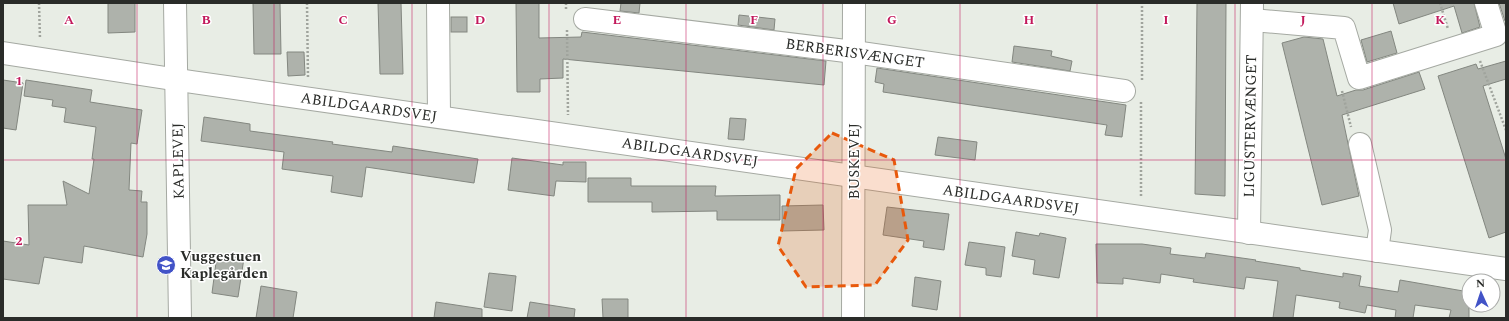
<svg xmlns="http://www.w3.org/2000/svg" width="1509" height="321" font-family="Spectral,serif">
<rect width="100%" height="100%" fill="#e8ede5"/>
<g fill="#aeb2ab" stroke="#838780">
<polygon points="108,3 135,3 135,32 108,33"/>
<polygon points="253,3 280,3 281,54 254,54"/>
<polygon points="378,3 401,3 403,74 380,74"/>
<polygon points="516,3 539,3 539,38 581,37 582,32 826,61 824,85 563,59 563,78 540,79 540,92 517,92"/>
<polygon points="621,3 640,3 639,13 620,11"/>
<polygon points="1197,3 1226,3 1225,196 1195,194"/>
<polygon points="1393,3 1474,3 1480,27 1462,33 1454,6 1399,24"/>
<polygon points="1499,3 1506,3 1506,20 1505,21"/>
<polygon points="739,15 775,19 774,30 738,25"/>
<rect x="451" y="17" width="16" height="15"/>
<polygon points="1391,31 1397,53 1367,62 1361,40"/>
<polygon points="1304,37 1323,39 1337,96 1356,90 1363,90 1419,72 1425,89 1342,115 1359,196 1322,205 1282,43"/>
<polygon points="1014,46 1052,51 1051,56 1072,61 1070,71 1012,62"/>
<polygon points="287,52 304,52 305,75 288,76"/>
<polygon points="1506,61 1506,79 1483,86 1506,159 1506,232 1489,238 1438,76 1476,64 1478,69"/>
<polygon points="877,68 1126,105 1122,137 1105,135 1107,125 883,92 884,84 875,82"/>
<polygon points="3,80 23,83 16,130 3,128"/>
<polygon points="26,80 92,90 90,102 142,110 137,144 131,143 129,190 142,191 141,202 147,202 147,234 143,257 84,246 82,263 44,257 39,284 3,279 3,241 29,245 28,205 67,205 63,181 89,194 94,159 92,159 96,127 64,122 66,108 52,106 53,100 24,96"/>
<polygon points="204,117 250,124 250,131 333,142 332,144 392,152 393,146 478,159 474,183 366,167 362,197 331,192 333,176 282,169 284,152 201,141"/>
<polygon points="730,118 746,119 744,140 728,139"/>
<polygon points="938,137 977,142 975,160 935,155"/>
<polygon points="512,158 563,165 563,162 586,162 586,182 556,181 554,196 508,190"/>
<polygon points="588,178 631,178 631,186 716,186 715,196 780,195 780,220 717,220 717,211 652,212 652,202 588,202"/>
<polygon points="823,205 824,230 782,231 782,206"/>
<polygon points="887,207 949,214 944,250 923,247 924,241 883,235"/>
<polygon points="1016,232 1039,236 1040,233 1066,238 1059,278 1033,274 1035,260 1012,256"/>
<polygon points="969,242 1005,247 1001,277 986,275 986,268 965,265"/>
<polygon points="1096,244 1142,244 1171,248 1170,254 1205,258 1206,253 1256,260 1255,261 1300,268 1300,270 1343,277 1343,273 1361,276 1359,286 1398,292 1400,280 1469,292 1469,318 1449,318 1451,310 1415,305 1413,318 1395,318 1396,310 1367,305 1365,313 1339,308 1340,302 1296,295 1293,318 1273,318 1278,281 1246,277 1244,289 1193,282 1194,279 1161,274 1160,283 1123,278 1123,284 1097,283"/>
<polygon points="217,255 244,258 238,297 212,293"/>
<polygon points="489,273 516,276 512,311 484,307"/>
<polygon points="915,277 941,281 937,310 912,306"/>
<polygon points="261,286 297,292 293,318 256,318"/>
<polygon points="602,299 628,299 628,318 603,318"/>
<polygon points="436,302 482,309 482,318 434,318"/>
<polygon points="530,302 575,309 574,318 527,318"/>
</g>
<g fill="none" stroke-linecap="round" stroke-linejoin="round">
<g stroke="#a5a9a2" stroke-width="24">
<g id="minor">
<polyline points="175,3 180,318"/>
<polyline points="438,3 439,116"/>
<polyline points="585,19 854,52 1124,91"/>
<polyline points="1252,20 1344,28 1359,78 1496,35 1486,3"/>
<polyline points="3,53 192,82 1506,269"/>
<polyline points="1360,144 1380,230 1377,251"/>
<polyline points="1249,233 1252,3"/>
<polyline points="853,318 854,3"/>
</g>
</g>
<g stroke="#a0a49d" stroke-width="2.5" stroke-dasharray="2 2" stroke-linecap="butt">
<polyline points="39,3 40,39"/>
<polyline points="307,3 308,78"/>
<polyline points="566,3 566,9"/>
<polyline points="1440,3 1448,29"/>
<polyline points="567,30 568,115"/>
<polyline points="1480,61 1506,130"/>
<polyline points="1142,80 1142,3"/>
<polyline points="1342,91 1351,127"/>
<polyline points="1141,196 1141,101"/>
</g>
<use href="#minor" stroke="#fff" stroke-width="22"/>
</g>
<path fill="#e8590c" fill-opacity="0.2" stroke="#e8590c" stroke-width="3" stroke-dasharray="8 5" stroke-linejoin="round" d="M832,133l62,27 14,80 -33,45 -69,2 -28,-41 18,-77z"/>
<path fill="none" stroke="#c2185b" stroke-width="1" stroke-opacity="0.55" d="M137,3v315M274,3v315M412,3v315M549,3v315M686,3v315M823,3v315M960,3v315M1097,3v315M1235,3v315M1372,3v315M3,160h1503"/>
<defs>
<g id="school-disc" transform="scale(1)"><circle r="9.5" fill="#4253c7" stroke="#fff"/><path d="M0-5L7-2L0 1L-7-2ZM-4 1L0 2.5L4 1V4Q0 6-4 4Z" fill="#fff"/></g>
</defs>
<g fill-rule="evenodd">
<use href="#school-disc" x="166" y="265"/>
</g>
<g text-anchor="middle" stroke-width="3" stroke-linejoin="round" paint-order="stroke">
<g font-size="15" fill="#2a2c29" stroke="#fff">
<text transform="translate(855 53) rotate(8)" y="5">BERBERISVÆNGET</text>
<text transform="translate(369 107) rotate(8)" y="5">ABILDGAARDSVEJ</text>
<text transform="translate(1250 126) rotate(-89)" y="5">LIGUSTERVÆNGET</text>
<text transform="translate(690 152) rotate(8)" y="5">ABILDGAARDSVEJ</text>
<text transform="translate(178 161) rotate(-91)" y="5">KAPLEVEJ</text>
<text transform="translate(854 161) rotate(-90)" y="5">BUSKEVEJ</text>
<text transform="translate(1011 199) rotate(8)" y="5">ABILDGAARDSVEJ</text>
</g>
<g font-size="15" font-weight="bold" fill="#2a2c29" stroke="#fff" text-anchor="start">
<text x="180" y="261">Vuggestuen<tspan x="180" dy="17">Kaplegården</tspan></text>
</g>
</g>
<g font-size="13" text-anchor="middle" font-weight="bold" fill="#c2185b" stroke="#fff" stroke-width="3" stroke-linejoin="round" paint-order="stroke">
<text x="69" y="24">A</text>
<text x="206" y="24">B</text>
<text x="343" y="24">C</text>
<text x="480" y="24">D</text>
<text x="617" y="24">E</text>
<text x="754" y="24">F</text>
<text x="892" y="24">G</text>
<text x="1029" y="24">H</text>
<text x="1166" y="24">I</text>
<text x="1303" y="24">J</text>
<text x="1440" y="24">K</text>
<text x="19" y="85">1</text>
<text x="19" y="245">2</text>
</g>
<rect width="1509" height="321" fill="none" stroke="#2a2c29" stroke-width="8"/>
<g transform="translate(1481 293) rotate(357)"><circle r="19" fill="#ffffff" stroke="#aaaba9"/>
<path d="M0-3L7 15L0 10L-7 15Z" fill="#4253c7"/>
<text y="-6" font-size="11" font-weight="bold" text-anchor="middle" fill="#2a2c29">N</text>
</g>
</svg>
